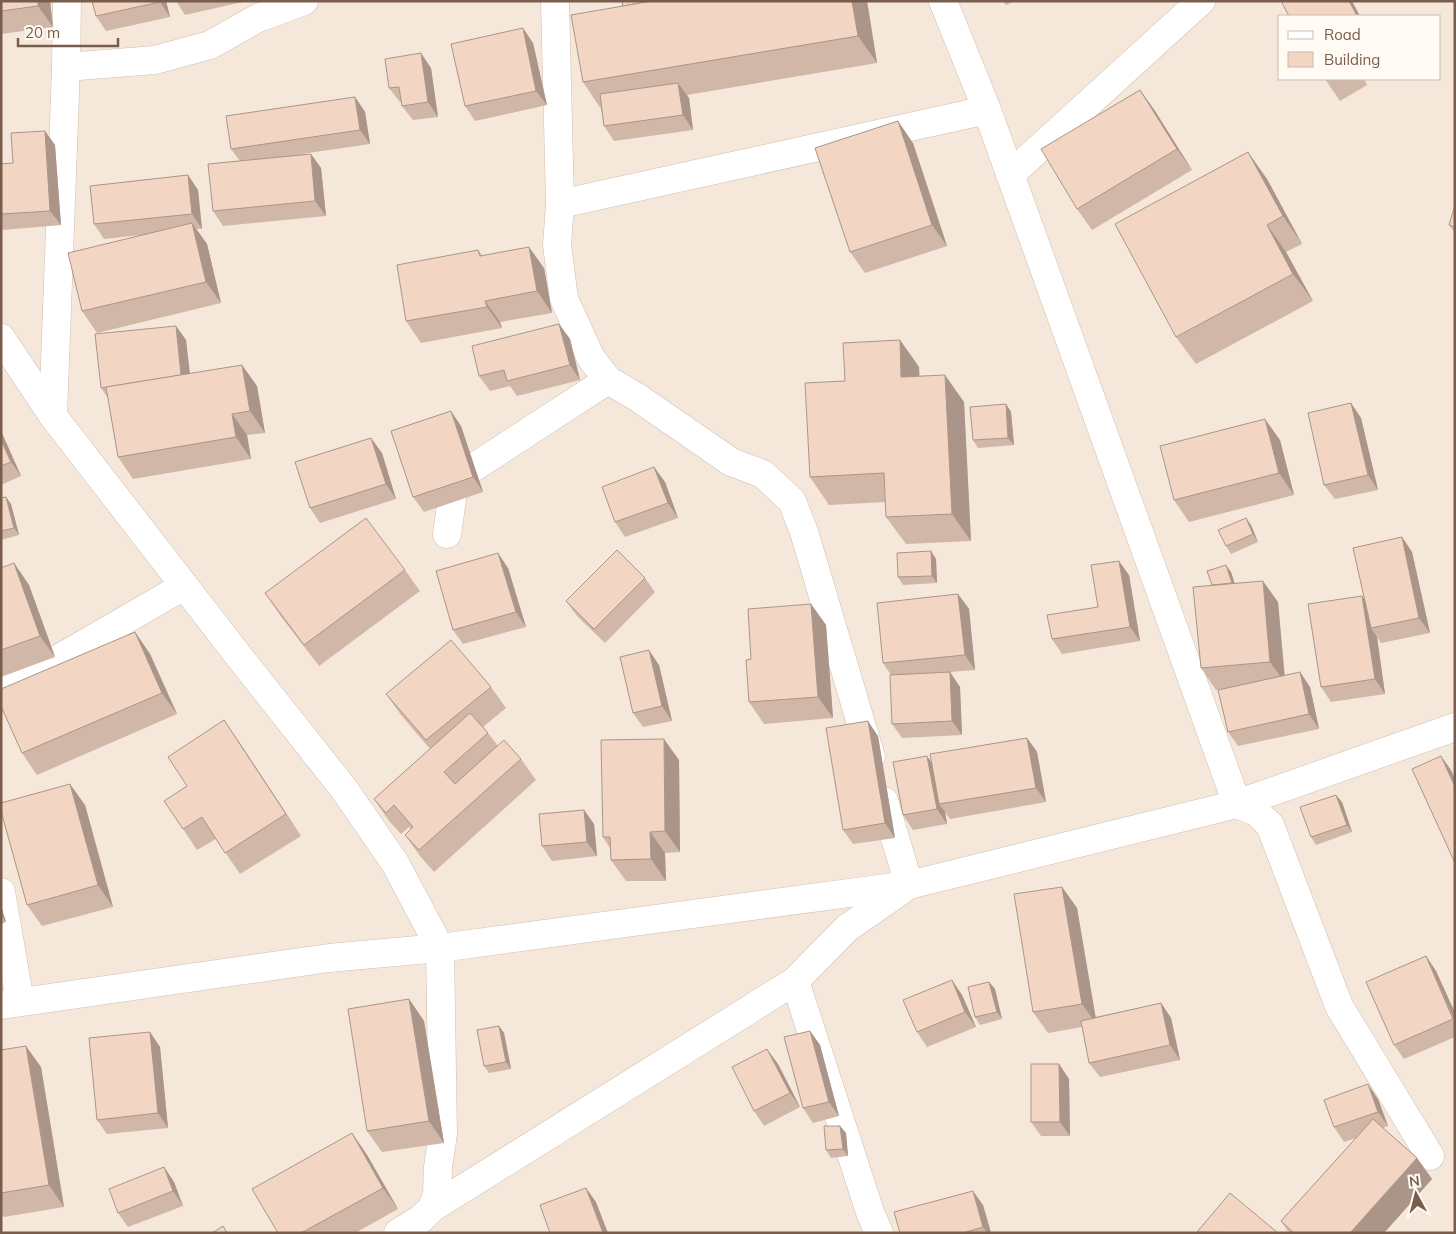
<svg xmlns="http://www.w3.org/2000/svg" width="1456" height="1234" font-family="Mulish,sans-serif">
<rect width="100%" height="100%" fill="#fdf6ec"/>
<path fill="#f5e8da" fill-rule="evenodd" d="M1,1h1454v1232h-1454zM1280,16h160v63h-160z"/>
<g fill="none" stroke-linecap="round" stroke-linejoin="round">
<g stroke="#d1beb0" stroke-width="29">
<g id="street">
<polyline points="555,1 560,204 557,245 564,299 591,358 608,380 637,397 731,462 763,474 792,501 804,532 871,757"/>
<polyline points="943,1 987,110 1237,804 1256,812 1270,825 1339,1006 1430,1156"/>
<polyline points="66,67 67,1"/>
<polyline points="1010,175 1201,1"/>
<polyline points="560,204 987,110"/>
<polyline points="1,338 53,416 241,659 344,789 395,863 440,948 443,1134 438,1167 437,1194 432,1208 421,1219 398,1233"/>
<polyline points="53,416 66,67 155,60 210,45 258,18 304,1"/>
<polyline points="447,534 453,492 462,475 608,380"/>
<polyline points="1,692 184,586"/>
<polyline points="1,892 20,1002"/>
<polyline points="795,981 870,1212 879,1233"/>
<polyline points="1,1005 329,958 440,948 909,885 1237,804 1455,727"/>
<polyline points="432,1208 795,981 847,928 909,885 884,801"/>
</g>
</g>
<use href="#street" stroke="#fff" stroke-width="28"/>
</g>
<g fill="#d1b7a8">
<polygon points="1,1 50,1 53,27 1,34"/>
<polygon points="92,1 166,1 170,17 106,31 96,16"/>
<polygon points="176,1 247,1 185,15"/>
<polygon points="867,1 877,63 687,95 689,98 693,130 614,141 604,126 601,109 583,82 623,6"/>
<polygon points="1003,1 1015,1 1006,5"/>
<polygon points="533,43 547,105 475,121 465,106"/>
<polygon points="431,68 438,117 413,120 402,106 402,102 400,102 389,88"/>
<polygon points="1325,79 1364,79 1367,85 1340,101"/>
<polygon points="1140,90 1155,111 1192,170 1092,230 1077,209"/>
<polygon points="355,97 365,112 370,144 301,154 311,154 321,168 326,216 223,226 213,211 240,161 231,149"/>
<polygon points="45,131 55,145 61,225 3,230 1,227 1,164 13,163"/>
<polygon points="913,143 947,246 865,273 850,252"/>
<polygon points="188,175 198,190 202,229 196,229 207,244 221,303 97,333 82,311 141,235 104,239 94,224"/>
<polygon points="1267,179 1302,244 1286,252 1313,301 1196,364 1176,337"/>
<polygon points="1455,205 1455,233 1449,225"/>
<polygon points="478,250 482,255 544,268 552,313 500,322 502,328 421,343 406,321"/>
<polygon points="559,324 570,339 580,380 517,396 510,386 490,391 479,376"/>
<polygon points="176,326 186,340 190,373 257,386 265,433 247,435 251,459 133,479 118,457 108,398 101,388"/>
<polygon points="900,340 919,367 919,376 964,402 971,541 906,544 886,517 886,502 829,505 810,477 845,381"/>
<polygon points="1351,403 1361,418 1378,490 1335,499 1324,485"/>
<polygon points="1006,404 1011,412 1014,445 978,448 973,440"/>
<polygon points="461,426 483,492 424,512 413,497"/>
<polygon points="1,431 21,476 1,485"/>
<polygon points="1280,440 1294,495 1189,522 1174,500"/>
<polygon points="382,453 396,499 320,523 310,508"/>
<polygon points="654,467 665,482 678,518 625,537 615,522"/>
<polygon points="1,498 11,504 19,535 1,540"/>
<polygon points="1251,525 1258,542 1231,554 1226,546"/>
<polygon points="1402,537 1412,552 1430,633 1381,643 1377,637 1385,694 1331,702 1321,687 1362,596 1364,599"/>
<polygon points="931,551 936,559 937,583 903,585 898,577"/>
<polygon points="14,563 29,585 55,657 1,677 1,568"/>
<polygon points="508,568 526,627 463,644 453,630"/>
<polygon points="405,570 420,591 319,666 280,615 265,593"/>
<polygon points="1231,572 1234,583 1278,602 1285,676 1300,672 1310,687 1319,729 1238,746 1228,732 1220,689 1216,690 1201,668 1212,585"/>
<polygon points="1129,575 1140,641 1062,654 1052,639 1098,607"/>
<polygon points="645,578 655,592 605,643 577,616 566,601"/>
<polygon points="958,594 969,609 975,670 950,672 960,687 962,735 902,738 892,724 891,675 883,663"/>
<polygon points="811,604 826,625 833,718 764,724 749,702 751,659"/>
<polygon points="135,632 150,654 177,714 37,775 22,753"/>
<polygon points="659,665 672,721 643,727 633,713"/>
<polygon points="491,687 506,708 483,727 488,733 498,746 521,759 536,780 434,872 420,856 405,835 411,829 409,827 401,834 389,821 374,799 430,749 401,715 386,694"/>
<polygon points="878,736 895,838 853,844 843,830"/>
<polygon points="1027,738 1037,752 1046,802 950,819 945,812 947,824 913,830 903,815 932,762"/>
<polygon points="239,742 301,836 240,874 216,839 197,850 183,829 187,786"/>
<polygon points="679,760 680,852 665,853 666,881 626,881 611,860 610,848 603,837"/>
<polygon points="1342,802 1352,832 1316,845 1311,837"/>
<polygon points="85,805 113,907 42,926 27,905"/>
<polygon points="584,810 594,824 597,856 552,861 542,846"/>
<polygon points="1062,887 1077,908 1095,1017 1161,1003 1171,1018 1180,1060 1100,1077 1089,1063 1082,1027 1048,1033 1033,1012"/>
<polygon points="1,906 6,922 1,924"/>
<polygon points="1426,956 1436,971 1455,1013 1455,1037 1404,1059 1394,1045"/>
<polygon points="952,980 962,995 976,1027 927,1047 917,1032"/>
<polygon points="989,982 995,989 1002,1019 980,1025 975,1017"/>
<polygon points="409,999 424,1021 444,1143 382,1152 367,1131"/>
<polygon points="499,1026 504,1033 511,1069 489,1073 484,1066"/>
<polygon points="810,1031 820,1045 839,1116 813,1123 803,1108"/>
<polygon points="150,1032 160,1047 168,1128 107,1134 97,1120"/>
<polygon points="1,1050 41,1067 64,1207 4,1217 1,1213"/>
<polygon points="778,1064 800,1107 764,1126 754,1111"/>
<polygon points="1059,1064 1069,1079 1070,1136 1041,1136 1031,1122"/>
<polygon points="1378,1099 1388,1126 1383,1128 1417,1158 1432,1179 1384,1233 1289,1233 1281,1221 1356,1138 1344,1142 1334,1127"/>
<polygon points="840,1126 846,1133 848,1156 831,1158 826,1150"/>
<polygon points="352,1133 367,1155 398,1209 355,1233 278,1233"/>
<polygon points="164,1167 174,1182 183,1206 128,1227 118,1213"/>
<polygon points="983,1205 991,1233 900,1233"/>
</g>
<g fill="#aa9588">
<polygon points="38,1 50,1 53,27 38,6"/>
<polygon points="159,1 166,1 170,17 160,2"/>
<polygon points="852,1 867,1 877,63 858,36"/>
<polygon points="1349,1 1352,1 1360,16 1357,16"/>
<polygon points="523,28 533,43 547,105 536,91"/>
<polygon points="421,53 431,68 438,117 428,102"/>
<polygon points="678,83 689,98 693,130 683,115"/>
<polygon points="1140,90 1155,111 1192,170 1177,149"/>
<polygon points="355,97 365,112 370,144 360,130"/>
<polygon points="898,121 913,143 947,246 932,225"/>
<polygon points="45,131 55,145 61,225 50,211"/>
<polygon points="1248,152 1267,179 1302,244 1283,216"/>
<polygon points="311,154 321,168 326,216 315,201"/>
<polygon points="188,175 198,190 202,229 192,214"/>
<polygon points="192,223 207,244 221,303 206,282"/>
<polygon points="1267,225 1286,252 1313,301 1293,274"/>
<polygon points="529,247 544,268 552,313 537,291"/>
<polygon points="485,301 500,322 502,328 487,307"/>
<polygon points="559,324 570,339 580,380 570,365"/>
<polygon points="176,326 186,340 192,394 182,379"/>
<polygon points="900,340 919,367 921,404 901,377"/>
<polygon points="242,365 257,386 265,433 250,411"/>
<polygon points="945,375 964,402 971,541 952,514"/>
<polygon points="1351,403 1361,418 1378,490 1368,475"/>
<polygon points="1006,404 1011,412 1014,445 1008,438"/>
<polygon points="451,411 461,426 483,492 473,477"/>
<polygon points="232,414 247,435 251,459 236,437"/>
<polygon points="1265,419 1280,440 1294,495 1279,473"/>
<polygon points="1,431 21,476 11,462 1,440"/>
<polygon points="371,438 382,453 396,499 386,484"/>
<polygon points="654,467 665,482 678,518 668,503"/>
<polygon points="6,497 11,504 19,535 14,528"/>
<polygon points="1246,518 1251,525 1258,542 1253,534"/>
<polygon points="1402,537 1412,552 1430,633 1419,618"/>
<polygon points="931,551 936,559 937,583 932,576"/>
<polygon points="498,553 508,568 526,627 516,612"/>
<polygon points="1119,561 1129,575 1140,641 1130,627"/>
<polygon points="14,563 29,585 55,657 40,636"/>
<polygon points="1226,565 1231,572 1238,593 1233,585"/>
<polygon points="1263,581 1278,602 1285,683 1270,662"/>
<polygon points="958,594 969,609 975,670 965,655"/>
<polygon points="1362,596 1372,610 1371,628 1377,637 1385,694 1375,679"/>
<polygon points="811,604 826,625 833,718 818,697"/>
<polygon points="135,632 150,654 177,714 162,693"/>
<polygon points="649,650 659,665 672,721 662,706"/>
<polygon points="950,672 960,687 962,735 952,721"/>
<polygon points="1300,672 1310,687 1319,729 1309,714"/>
<polygon points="224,720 239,742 301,836 286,814"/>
<polygon points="868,721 878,736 895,838 885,823"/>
<polygon points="1027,738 1037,752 1046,802 1036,788"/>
<polygon points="664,739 679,760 680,852 665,831"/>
<polygon points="927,756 937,770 939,804 945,812 947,824 937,809"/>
<polygon points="1441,756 1451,770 1455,779 1455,787"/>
<polygon points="70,784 85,805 113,907 98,885"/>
<polygon points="1336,795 1342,802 1352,832 1347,825"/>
<polygon points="584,810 594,824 597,856 587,842"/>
<polygon points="650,832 665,853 666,881 651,859"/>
<polygon points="1062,887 1077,908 1097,1025 1082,1004"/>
<polygon points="1,906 6,922 1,915"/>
<polygon points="1426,956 1436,971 1455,1013 1455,1021"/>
<polygon points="952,980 962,995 976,1027 965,1012"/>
<polygon points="989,982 995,989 1002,1019 997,1012"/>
<polygon points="409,999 424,1021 444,1143 429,1121"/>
<polygon points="1161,1003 1171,1018 1180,1060 1170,1045"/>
<polygon points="499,1026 504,1033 511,1069 506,1062"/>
<polygon points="810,1031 820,1045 839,1116 829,1102"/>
<polygon points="150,1032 160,1047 168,1128 158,1113"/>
<polygon points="26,1046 41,1067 64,1207 49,1185"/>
<polygon points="767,1049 778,1064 800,1107 790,1093"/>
<polygon points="1059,1064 1069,1079 1070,1136 1060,1122"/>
<polygon points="1368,1084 1378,1099 1388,1126 1378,1112"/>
<polygon points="840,1126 846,1133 848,1156 843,1149"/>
<polygon points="352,1133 367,1155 398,1209 383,1188"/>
<polygon points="1417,1158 1432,1179 1384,1233 1350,1233"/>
<polygon points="164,1167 174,1182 183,1206 173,1191"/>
<polygon points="586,1188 596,1202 608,1233 603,1233"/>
<polygon points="973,1191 983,1205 991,1233 987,1233 983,1227"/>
</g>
<g fill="#f3d5c3" stroke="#aa9588">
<polygon points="1,1 38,1 38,6 1,11"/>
<polygon points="92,1 159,1 160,2 96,16"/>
<polygon points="622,1 652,1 623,6"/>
<polygon points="652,1 852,1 858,36 583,82 571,15"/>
<polygon points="1281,1 1349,1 1357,16 1289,16"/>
<polygon points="523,28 536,91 465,106 451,44"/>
<polygon points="421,53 428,102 402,106 399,87 389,88 385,59"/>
<polygon points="678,83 683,115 604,126 600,94"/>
<polygon points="1140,90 1177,149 1077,209 1041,149"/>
<polygon points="355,97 360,130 231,149 226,116"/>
<polygon points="898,121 932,225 850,252 815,148"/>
<polygon points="45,131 50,211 1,214 1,164 13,163 11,133"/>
<polygon points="1248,152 1283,216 1267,225 1293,274 1176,337 1115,224"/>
<polygon points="311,154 315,201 213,211 208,164"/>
<polygon points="188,175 192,214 94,224 90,186"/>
<polygon points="1455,205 1455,227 1449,225"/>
<polygon points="192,223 206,282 82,311 68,253"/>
<polygon points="529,247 537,291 485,301 487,307 406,321 397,265 478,250 480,256"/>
<polygon points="559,324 570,365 507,381 504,370 479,376 472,346"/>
<polygon points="176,326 181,375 101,388 95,334"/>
<polygon points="900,340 901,377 945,375 952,514 886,517 884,473 810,477 805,383 845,381 843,343"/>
<polygon points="242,365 250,411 232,414 236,437 118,457 106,387"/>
<polygon points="1351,403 1368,475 1324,485 1308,413"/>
<polygon points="1006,404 1008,438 973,440 970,407"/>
<polygon points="451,411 473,477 413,497 391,431"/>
<polygon points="1265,419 1279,473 1174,500 1160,446"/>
<polygon points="371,438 386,484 310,508 295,462"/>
<polygon points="1,440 11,462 1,466"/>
<polygon points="654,467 668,503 615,522 602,487"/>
<polygon points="6,497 14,528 1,531 1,498"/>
<polygon points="366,518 405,570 304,645 265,593"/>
<polygon points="1246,518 1253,534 1226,546 1218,530"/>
<polygon points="1402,537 1419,618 1371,628 1353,548"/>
<polygon points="617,550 645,578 594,629 566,601"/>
<polygon points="931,551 932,576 898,577 897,553"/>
<polygon points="498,553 516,612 453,630 436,571"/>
<polygon points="1119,561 1130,627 1052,639 1047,615 1098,607 1091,565"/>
<polygon points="14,563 40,636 1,650 1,568"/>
<polygon points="1226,565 1232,583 1212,585 1207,571"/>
<polygon points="1263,581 1270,662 1201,668 1193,587"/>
<polygon points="958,594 965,655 883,663 877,603"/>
<polygon points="1362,596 1375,679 1321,687 1308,604"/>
<polygon points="811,604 818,697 749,702 746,660 751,659 748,609"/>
<polygon points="135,632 162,693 22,753 1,706 1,689"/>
<polygon points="451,640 491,687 426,740 386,694"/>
<polygon points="649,650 662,706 633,713 620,657"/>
<polygon points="950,672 952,721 892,724 890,675"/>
<polygon points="1300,672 1309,714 1228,732 1218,690"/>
<polygon points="470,713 488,733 444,772 455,784 504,740 521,759 419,850 405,835 413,827 394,805 386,813 374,799"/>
<polygon points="224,720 286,814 225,853 202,817 183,829 164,801 187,786 168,757"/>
<polygon points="868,721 885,823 843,830 826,728"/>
<polygon points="1027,738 1036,788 939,804 930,754"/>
<polygon points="664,739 665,831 650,832 651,859 611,860 610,837 603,837 601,740"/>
<polygon points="927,756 937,809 903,815 893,762"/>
<polygon points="1441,756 1455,787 1455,863 1412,769"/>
<polygon points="70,784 98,885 27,905 1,811 1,803"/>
<polygon points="1336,795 1347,825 1311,837 1300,807"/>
<polygon points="584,810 587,842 542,846 539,814"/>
<polygon points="1062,887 1082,1004 1033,1012 1014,894"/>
<polygon points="1426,956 1453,1019 1394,1045 1366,982"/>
<polygon points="952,980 965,1012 917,1032 903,1000"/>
<polygon points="989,982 997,1012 975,1017 968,987"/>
<polygon points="409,999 429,1121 367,1131 348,1009"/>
<polygon points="1161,1003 1170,1045 1089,1063 1081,1021"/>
<polygon points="499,1026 506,1062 484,1066 477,1030"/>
<polygon points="810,1031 829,1102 803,1108 784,1037"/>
<polygon points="150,1032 158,1113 97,1120 89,1038"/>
<polygon points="26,1046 49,1185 1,1193 1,1050"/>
<polygon points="767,1049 790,1093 754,1111 732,1067"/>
<polygon points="1031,1064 1059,1064 1060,1122 1031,1122"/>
<polygon points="1368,1084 1378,1112 1334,1127 1324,1100"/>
<polygon points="1373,1119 1417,1158 1350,1233 1294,1233 1281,1221"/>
<polygon points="824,1126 840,1126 843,1149 826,1150"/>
<polygon points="352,1133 383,1188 301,1233 278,1233 252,1189"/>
<polygon points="164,1167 173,1191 118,1213 109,1189"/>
<polygon points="586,1188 603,1233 550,1233 540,1205"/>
<polygon points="973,1191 983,1227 963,1233 900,1233 894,1212"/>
<polygon points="1230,1193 1278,1233 1197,1232"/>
<polygon points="223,1226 227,1233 212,1233"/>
</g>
<rect width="1456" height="1234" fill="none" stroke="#7a5c4d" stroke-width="5"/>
<rect x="1278" y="15" width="162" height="65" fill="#fffaf3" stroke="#cabbb1"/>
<rect x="1288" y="31" width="25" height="8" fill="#ffffff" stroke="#cabbb1"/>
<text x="1324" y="40" font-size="15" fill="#7a5c4d">Road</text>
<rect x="1288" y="52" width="25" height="15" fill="#f3d5c3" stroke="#cabbb1"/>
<text x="1324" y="65" font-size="15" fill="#7a5c4d">Building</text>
<g transform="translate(1416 1194) rotate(353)" stroke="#fffaf3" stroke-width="4" paint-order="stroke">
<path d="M0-4L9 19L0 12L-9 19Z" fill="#7a5c4d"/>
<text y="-8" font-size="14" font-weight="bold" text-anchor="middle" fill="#7a5c4d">N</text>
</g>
<path d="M18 38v8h100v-8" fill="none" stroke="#7a5c4d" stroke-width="2.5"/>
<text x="25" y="38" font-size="15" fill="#7a5c4d" stroke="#fffaf3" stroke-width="4" paint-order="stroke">20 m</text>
</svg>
